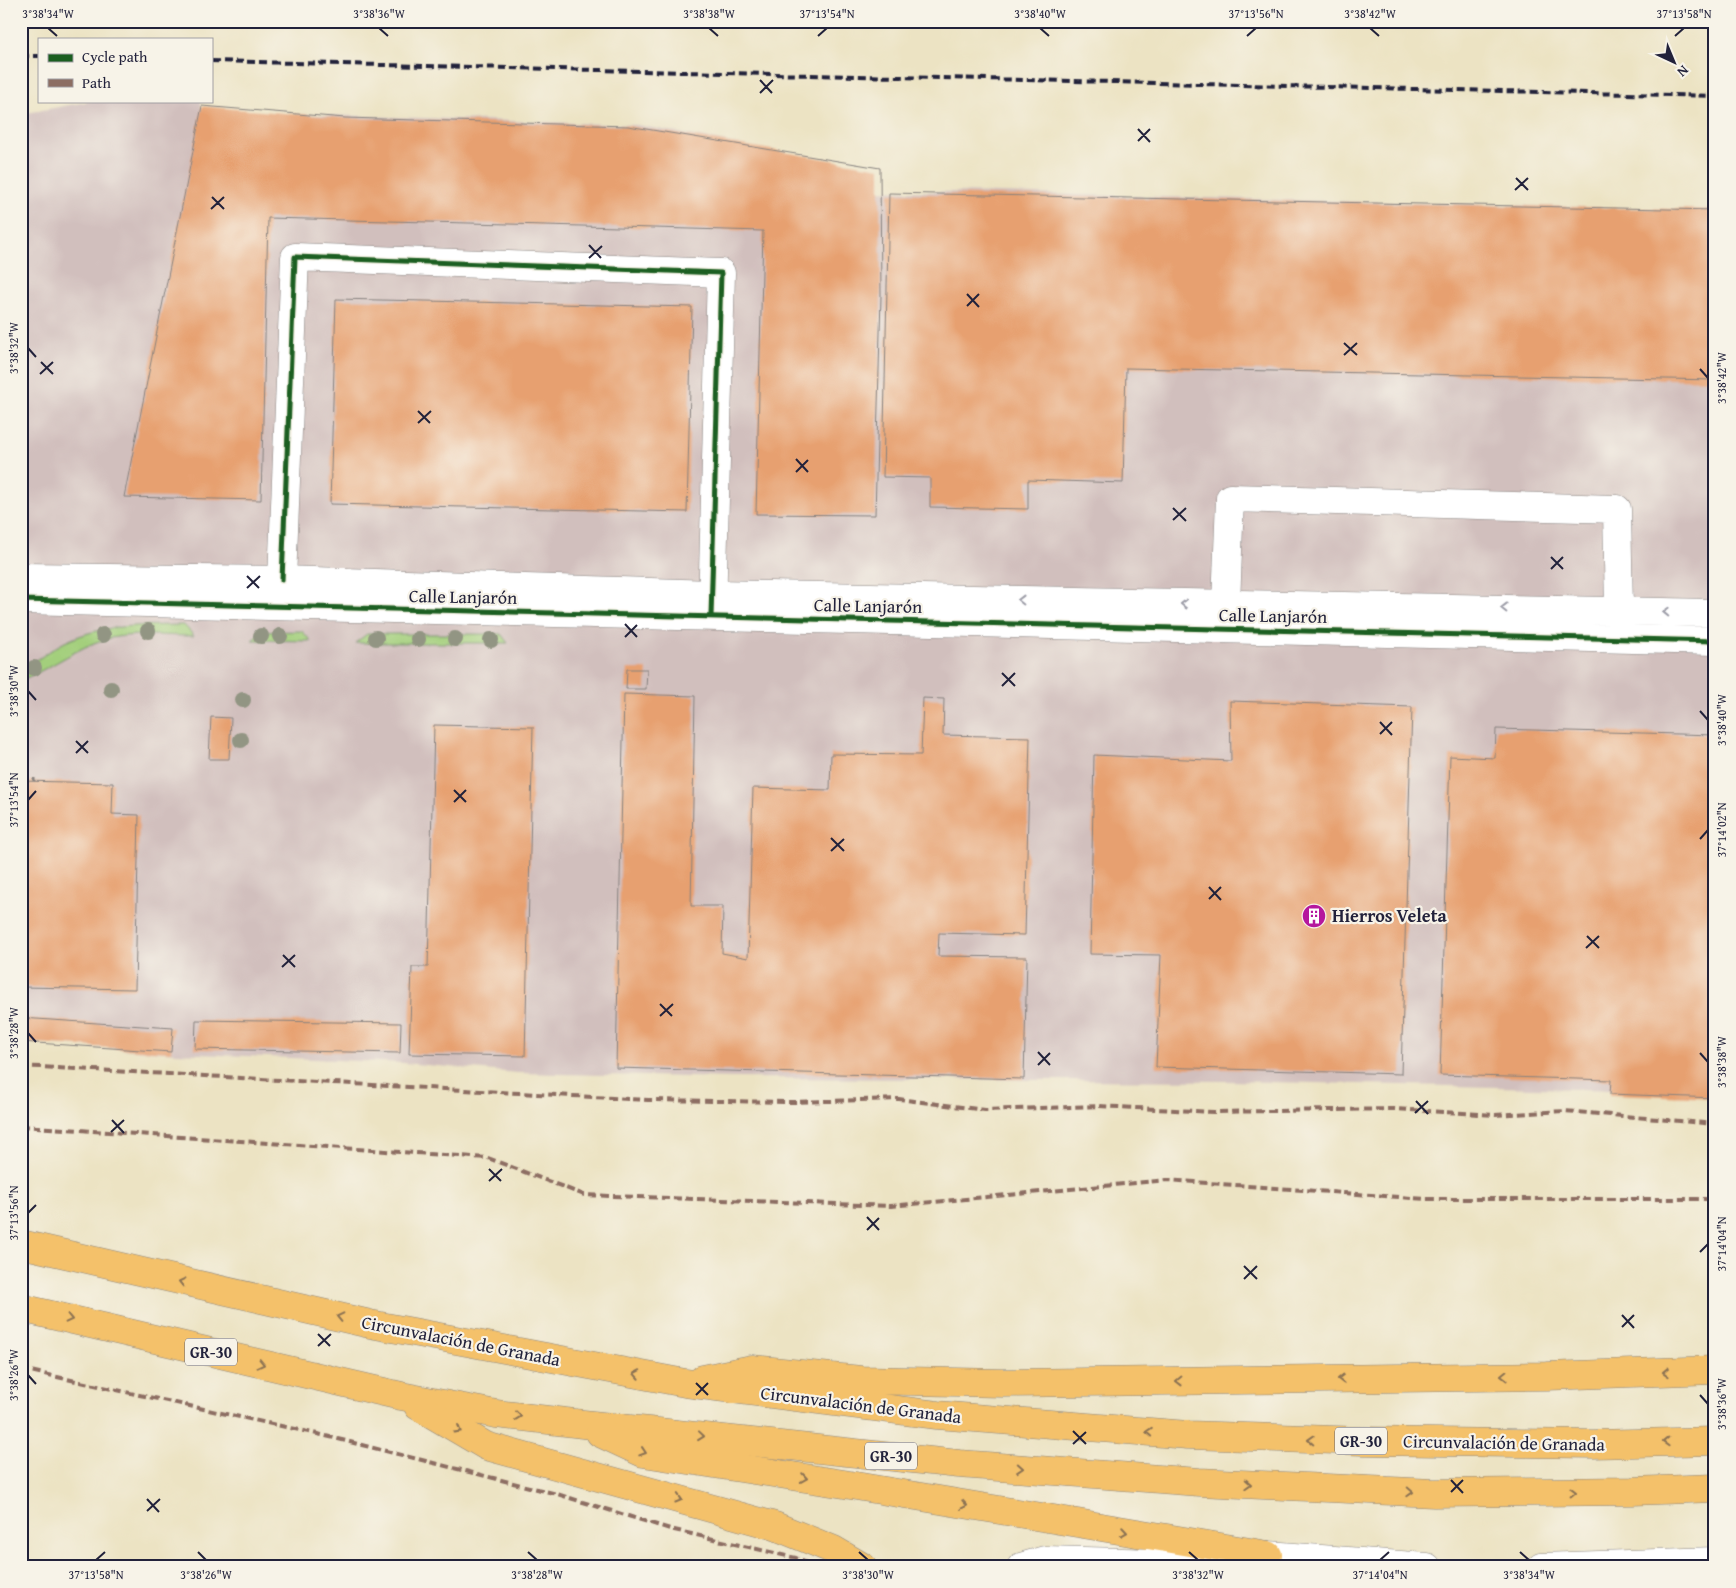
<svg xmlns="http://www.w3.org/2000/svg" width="1736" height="1588" font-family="'Gentium Book Plus',serif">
<rect width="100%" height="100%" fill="#f7f3e8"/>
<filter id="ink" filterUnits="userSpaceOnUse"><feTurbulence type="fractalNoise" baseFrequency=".02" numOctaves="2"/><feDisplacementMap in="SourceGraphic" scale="10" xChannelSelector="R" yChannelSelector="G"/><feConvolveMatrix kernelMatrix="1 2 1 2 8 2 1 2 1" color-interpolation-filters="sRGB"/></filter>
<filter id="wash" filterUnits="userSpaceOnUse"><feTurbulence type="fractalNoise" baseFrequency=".0096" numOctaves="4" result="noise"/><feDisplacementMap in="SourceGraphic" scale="20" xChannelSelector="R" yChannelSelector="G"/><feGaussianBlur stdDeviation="1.12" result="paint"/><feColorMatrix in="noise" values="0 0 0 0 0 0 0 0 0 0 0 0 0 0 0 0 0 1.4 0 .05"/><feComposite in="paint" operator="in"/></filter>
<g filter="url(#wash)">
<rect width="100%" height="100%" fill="#ece3c3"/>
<polygon fill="#d1bfbd" points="91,101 201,101 201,111 637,125 869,169 869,190 1715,210 1715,1092 1227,1081 734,1078 517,1073 404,1063 176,1053 21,1042 21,114"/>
<g fill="#a3cf7c" stroke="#62785c">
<path d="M184,625l10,11c-32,0 -70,-5 -100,7 -26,11 -47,27 -73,37v-13c17,-5 29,-18 44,-25 40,-19 76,-16 119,-17z"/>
<polygon points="302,631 311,641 252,640 262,632"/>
<polygon points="367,634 501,634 508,643 355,643"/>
</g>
<g id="blocks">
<g fill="#e7a070">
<polygon points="1625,21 1652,21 1653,22 1626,27"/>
<polygon points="202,106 345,118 628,126 880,168 881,296 875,515 756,514 763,231 509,224 268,218 261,500 124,497"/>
<polygon points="889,193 1715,210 1715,380 1126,368 1123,483 1028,480 1028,509 930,507 930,478 883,477"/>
<polygon points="336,299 692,307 687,512 330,504"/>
<polygon points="627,669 647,669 646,689 626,689"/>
<polygon points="624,694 695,696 691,906 723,906 722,953 748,958 753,788 830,790 831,754 921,755 923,698 944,699 943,735 1030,737 1025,935 939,933 938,956 1027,957 1024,1079 616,1068"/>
<polygon points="1230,701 1412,707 1401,1074 1156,1067 1161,955 1090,954 1094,755 1231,761"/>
<polygon points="211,717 231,718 229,759 209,759"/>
<polygon points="434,725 533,727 525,1056 409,1054 412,967 428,967"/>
<polygon points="1496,729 1715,735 1715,1098 1610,1094 1611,1080 1440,1075 1450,756 1495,758"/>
<polygon points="21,781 113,783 112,814 139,815 135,989 21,987"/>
<polygon points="21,1018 173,1028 171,1052 21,1042"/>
<polygon points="196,1020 401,1023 400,1053 195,1049"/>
</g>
</g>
</g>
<g filter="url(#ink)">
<use href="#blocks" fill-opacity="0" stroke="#87827f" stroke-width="1"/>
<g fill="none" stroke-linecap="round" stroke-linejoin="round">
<g stroke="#87827f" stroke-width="29">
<g id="minor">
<polyline points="21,577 282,580 713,594 1715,613"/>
<polyline points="282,580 295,257 721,273 712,610"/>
<polyline points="21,600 1715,641"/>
<polyline points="1226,605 1230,498 1617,509 1619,610"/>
<polyline points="1021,1567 1045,1560 1239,1565 1268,1555 1427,1567"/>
<polyline points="1541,1567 1715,1561"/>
</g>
</g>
<g stroke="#87827f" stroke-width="29">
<g id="highway">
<polyline points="21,1244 370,1324 685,1383 937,1415 1188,1435 1363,1441 1593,1444 1715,1441"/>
<polyline points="21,1308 401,1396 496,1414 583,1424 959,1464 1199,1482 1434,1493 1632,1491 1715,1488"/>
<polyline points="703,1379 752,1369 861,1380 1003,1383 1547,1376 1715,1370"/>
<polyline points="418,1406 486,1446 775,1526 834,1550 863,1567"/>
<polyline points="600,1433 643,1453 844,1484 1268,1555"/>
</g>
</g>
<polyline stroke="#87827f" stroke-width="3" stroke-dasharray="4 4" stroke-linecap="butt" points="34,781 34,778"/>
<use href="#minor" stroke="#fff" stroke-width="28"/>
<use href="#highway" stroke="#f4c16a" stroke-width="28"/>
<g stroke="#22223b" stroke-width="4" stroke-dasharray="8 4" stroke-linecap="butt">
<polyline points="21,56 39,56"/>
<polyline points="211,61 1715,96"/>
</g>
<g stroke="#8d6e63" stroke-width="4" stroke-dasharray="8 4" stroke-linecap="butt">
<polyline points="21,1066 648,1100 792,1102 899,1099 985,1110 1099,1106 1214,1112 1394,1109 1495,1115 1565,1111 1715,1124"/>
<polyline points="21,1126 488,1158 584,1195 891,1206 1167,1180 1426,1199 1715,1199"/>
<polyline points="21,1369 322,1435 557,1494 670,1529 796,1558 815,1567"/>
</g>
<g stroke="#f7f3e8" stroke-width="8">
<g id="cycleway">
<polyline points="282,580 295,257 721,273 711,616"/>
<polyline points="21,600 1715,641"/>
</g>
</g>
<use href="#cycleway" stroke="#1b5e20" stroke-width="5"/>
</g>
<g fill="#929583">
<circle cx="148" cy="631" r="8"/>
<circle cx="103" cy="635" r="8"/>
<circle cx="261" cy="636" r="8"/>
<circle cx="280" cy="636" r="8"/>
<circle cx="376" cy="638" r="8"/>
<circle cx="418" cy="639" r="8"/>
<circle cx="455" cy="639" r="8"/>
<circle cx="491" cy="640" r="8"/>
<circle cx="34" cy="668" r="8"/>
<circle cx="111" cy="689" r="8"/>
<circle cx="243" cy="700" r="8"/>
<circle cx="241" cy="740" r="8"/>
</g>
<defs><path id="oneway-chevron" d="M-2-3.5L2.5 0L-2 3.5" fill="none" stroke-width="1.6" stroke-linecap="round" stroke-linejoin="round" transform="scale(1.25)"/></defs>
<g stroke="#9c9ca7">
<use href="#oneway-chevron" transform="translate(1021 600) rotate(-179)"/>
<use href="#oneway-chevron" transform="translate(1184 604) rotate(-179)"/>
<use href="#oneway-chevron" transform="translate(1504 608) rotate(-179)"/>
<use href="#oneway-chevron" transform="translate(1666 612) rotate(-178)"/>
</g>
<g stroke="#8b7252">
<use href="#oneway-chevron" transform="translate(182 1282) rotate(-167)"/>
<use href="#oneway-chevron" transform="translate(340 1317) rotate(-167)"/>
<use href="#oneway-chevron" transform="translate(69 1319) rotate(13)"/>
<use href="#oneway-chevron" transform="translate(261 1364) rotate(13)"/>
<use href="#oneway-chevron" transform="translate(1666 1372) rotate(178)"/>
<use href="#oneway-chevron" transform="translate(637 1374) rotate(-169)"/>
<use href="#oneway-chevron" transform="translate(1504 1376) rotate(179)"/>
<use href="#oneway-chevron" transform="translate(1341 1379) rotate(179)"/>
<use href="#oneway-chevron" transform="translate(1179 1381) rotate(179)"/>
<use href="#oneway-chevron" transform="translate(518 1416) rotate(7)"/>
<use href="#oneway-chevron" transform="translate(458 1430) rotate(30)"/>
<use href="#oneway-chevron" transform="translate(1149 1432) rotate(-176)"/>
<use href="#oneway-chevron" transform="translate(701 1436) rotate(6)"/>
<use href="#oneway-chevron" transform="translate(1311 1440) rotate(-178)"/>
<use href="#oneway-chevron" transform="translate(1666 1442) rotate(178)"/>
<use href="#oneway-chevron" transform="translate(643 1452) rotate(18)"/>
<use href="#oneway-chevron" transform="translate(1020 1468) rotate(4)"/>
<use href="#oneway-chevron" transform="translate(804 1478) rotate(9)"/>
<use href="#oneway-chevron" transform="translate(1248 1484) rotate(3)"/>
<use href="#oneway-chevron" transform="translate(1410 1492) rotate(3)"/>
<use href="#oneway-chevron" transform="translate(1573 1492) rotate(-1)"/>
<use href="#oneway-chevron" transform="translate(679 1499) rotate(16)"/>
<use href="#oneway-chevron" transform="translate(964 1505) rotate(10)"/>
<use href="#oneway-chevron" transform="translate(1124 1532) rotate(9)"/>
</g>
</g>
<path fill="none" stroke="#22223b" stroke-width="2" d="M48,28l9,8M379,28l9,8M709,28l9,8M1040,28l9,8M1370,28l9,8M818,36l9,-8M1247,36l9,-8M1675,36l9,-8M760,80l12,13M760,93l13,-13M1138,129l12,13M1138,141l12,-12M1516,178l12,12M1515,190l13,-12M212,197l12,12M211,209l13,-12M589,245l12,13M589,258l13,-12M967,294l12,13M967,306l12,-12M1344,343l13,12M28,348l8,9M1344,355l13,-12M41,362l12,12M1700,369l8,9M40,374l13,-12M418,411l12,12M418,423l13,-12M796,459l12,13M796,472l12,-12M1173,508l13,13M1173,520l13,-12M1551,557l12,12M1551,569l12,-12M247,576l12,12M247,588l13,-12M625,624l12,13M625,637l12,-12M1002,673l13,13M1002,686l13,-13M28,691l8,9M1700,711l8,9M1380,722l12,13M1380,734l12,-12M76,741l12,12M76,753l12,-12M454,790l12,12M28,800l8,-9M454,802l12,-12M831,838l13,13M1700,839l8,-9M831,851l13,-12M1209,887l12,13M1209,899l12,-12M1587,936l12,12M1586,948l13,-12M283,955l12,12M282,967l13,-12M660,1004l12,12M660,1016l13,-12M28,1033l8,9M1038,1052l12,13M1700,1053l8,9M1038,1065l12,-12M1416,1101l12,13M1415,1113l13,-12M112,1120l12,13M111,1132l13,-12M489,1169l12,12M489,1181l13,-12M28,1213l8,-8M867,1217l12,13M867,1230l12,-12M1700,1252l8,-8M1244,1266l13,13M1244,1279l13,-13M1622,1315l12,13M1622,1327l12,-12M318,1334l12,12M318,1346l13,-12M28,1375l8,9M696,1383l12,12M696,1395l12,-12M1700,1395l8,9M1073,1431l13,13M1073,1444l13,-12M1451,1480l12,13M1451,1492l12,-12M147,1499l12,13M147,1511l13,-12M198,1552l8,8M528,1552l9,8M859,1552l9,8M1189,1552l9,8M1520,1552l9,8M96,1560l9,-8M1380,1560l9,-8"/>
<defs>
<g id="building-disc" transform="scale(1.25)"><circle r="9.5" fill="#b5179e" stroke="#f7f3e8"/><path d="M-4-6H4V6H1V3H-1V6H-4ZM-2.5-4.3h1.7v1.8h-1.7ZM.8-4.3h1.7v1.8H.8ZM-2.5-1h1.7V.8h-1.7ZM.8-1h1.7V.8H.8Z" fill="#fff"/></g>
</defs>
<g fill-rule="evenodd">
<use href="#building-disc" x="1314" y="916"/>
</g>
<g text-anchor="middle" stroke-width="4.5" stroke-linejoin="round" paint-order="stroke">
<g fill="#f7f3e8" stroke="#62616f" stroke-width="1">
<rect x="185" y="1338.5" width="52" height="27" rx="4"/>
<rect x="1335" y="1427.5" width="52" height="27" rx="4"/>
<rect x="865" y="1442.5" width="52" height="27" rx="4"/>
</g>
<g font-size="16" font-weight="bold" fill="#22223b">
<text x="211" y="1358">GR-30</text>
<text x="1361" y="1447">GR-30</text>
<text x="891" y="1462">GR-30</text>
</g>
<g font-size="18" fill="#22223b" stroke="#f7f3e8">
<text transform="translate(463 597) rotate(1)" y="6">Calle Lanjarón</text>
<text transform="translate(868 606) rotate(1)" y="6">Calle Lanjarón</text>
<text transform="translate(1273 616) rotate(1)" y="6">Calle Lanjarón</text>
<text transform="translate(461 1341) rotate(11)" y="6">Circunvalación de Granada</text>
<text transform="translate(861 1405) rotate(7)" y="6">Circunvalación de Granada</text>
<text transform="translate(1504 1443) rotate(1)" y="6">Circunvalación de Granada</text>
</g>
<g font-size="18" font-weight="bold" fill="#22223b" stroke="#f7f3e8" text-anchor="start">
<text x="1332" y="922">Hierros Veleta</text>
</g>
</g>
<rect width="1736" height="1588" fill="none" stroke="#f7f3e8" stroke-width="55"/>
<rect x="38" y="38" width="175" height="65" fill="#f7f3e8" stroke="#a29fa3"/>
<rect x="48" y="54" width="25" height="8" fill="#1b5e20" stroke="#a29fa3"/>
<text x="82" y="62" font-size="15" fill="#22223b">Cycle path</text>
<rect x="48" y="79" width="25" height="8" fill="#8d6e63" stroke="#a29fa3"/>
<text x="82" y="88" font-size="15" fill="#22223b">Path</text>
<g transform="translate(1674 62) rotate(136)" stroke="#f7f3e8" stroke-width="4" paint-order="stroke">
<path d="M0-4L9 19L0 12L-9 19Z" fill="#22223b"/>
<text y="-8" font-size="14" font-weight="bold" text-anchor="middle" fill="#22223b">N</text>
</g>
<rect x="28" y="28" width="1680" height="1532" fill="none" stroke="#22223b" stroke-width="2"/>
<g font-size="12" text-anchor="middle" fill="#22223b">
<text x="48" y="18">3°38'34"W</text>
<text x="379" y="18">3°38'36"W</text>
<text x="709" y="18">3°38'38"W</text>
<text x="827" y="18">37°13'54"N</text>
<text x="1040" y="18">3°38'40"W</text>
<text x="1256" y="18">37°13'56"N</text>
<text x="1370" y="18">3°38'42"W</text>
<text x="1684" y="18">37°13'58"N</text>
<text transform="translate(14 348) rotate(-90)" y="4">3°38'32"W</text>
<text transform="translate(1722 378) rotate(-90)" y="4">3°38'42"W</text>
<text transform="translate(14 691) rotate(-90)" y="4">3°38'30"W</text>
<text transform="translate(1722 720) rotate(-90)" y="4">3°38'40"W</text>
<text transform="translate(14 800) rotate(-90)" y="4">37°13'54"N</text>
<text transform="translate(1722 830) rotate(-90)" y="4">37°14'02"N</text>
<text transform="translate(14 1033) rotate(-90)" y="4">3°38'28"W</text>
<text transform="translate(1722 1062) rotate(-90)" y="4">3°38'38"W</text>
<text transform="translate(14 1213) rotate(-90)" y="4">37°13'56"N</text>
<text transform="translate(1722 1244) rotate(-90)" y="4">37°14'04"N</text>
<text transform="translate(14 1375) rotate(-90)" y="4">3°38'26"W</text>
<text transform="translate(1722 1404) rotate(-90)" y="4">3°38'36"W</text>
<text x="96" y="1579">37°13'58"N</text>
<text x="206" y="1579">3°38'26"W</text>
<text x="537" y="1579">3°38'28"W</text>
<text x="868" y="1579">3°38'30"W</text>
<text x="1198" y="1579">3°38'32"W</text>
<text x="1380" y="1579">37°14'04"N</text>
<text x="1529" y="1579">3°38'34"W</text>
</g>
</svg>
